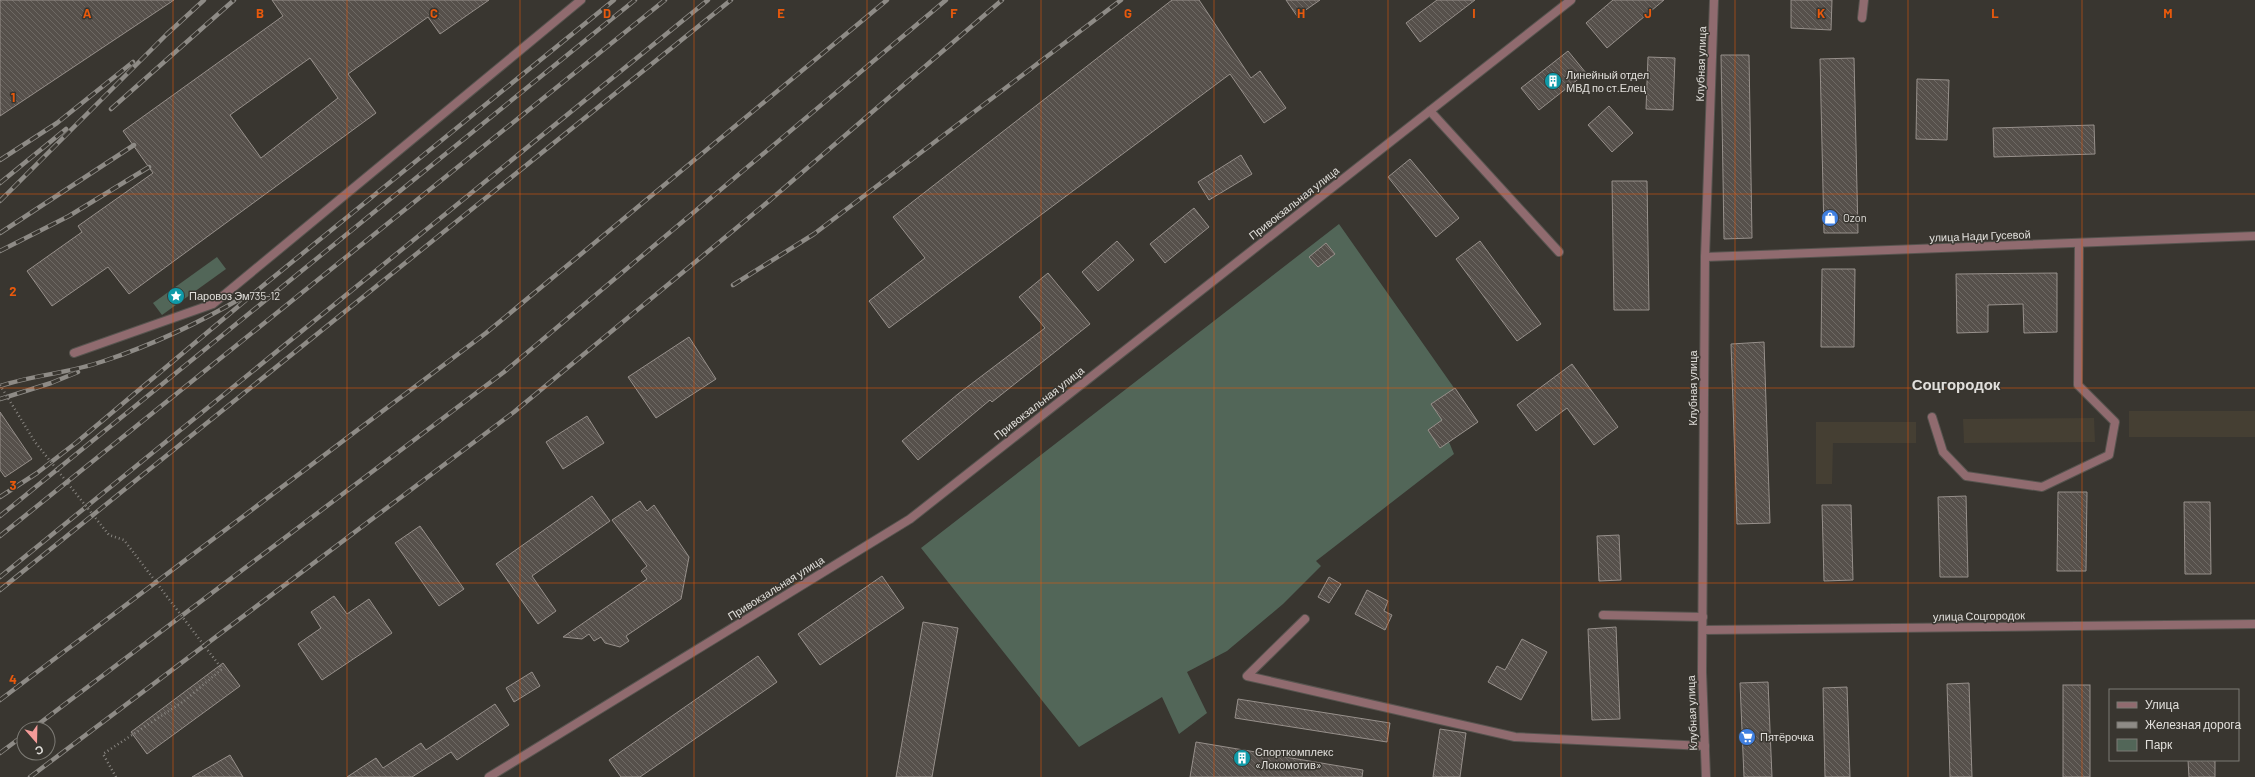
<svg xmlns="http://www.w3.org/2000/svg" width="2255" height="777" font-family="Barlow,sans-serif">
<defs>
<pattern id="building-back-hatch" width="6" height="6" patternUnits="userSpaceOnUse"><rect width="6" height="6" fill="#56504b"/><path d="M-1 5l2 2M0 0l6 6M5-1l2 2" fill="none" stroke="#6e6964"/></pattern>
</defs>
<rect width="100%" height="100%" fill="#393630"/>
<g fill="#453f33">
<rect x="2129" y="411" width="126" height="26"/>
<polygon points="2094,418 2095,442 1964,443 1963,419"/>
<polygon points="1816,422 1916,422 1916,443 1833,443 1832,484 1816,484"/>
</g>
<g fill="#526658">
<polygon points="1339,224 1478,422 1449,442 1454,454 1316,561 1321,566 1283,604 1227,651 1187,672 1207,713 1179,734 1162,697 1079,747 921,548"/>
<polygon points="217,257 226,269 162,315 153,303"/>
</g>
<g fill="url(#building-back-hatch)" stroke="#97908b" fill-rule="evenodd">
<polygon points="0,0 174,0 0,116"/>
<path d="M272,0h217l-49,34 -12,-17 -80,57 28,39 -247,181 -21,-27 -56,39 -25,-35 55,-39 -4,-6 75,-53 -30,-42 160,-115zM310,58l28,40 -77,60 -31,-43z"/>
<polygon points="1172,0 1199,0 1251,78 1260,71 1286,108 1264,123 1230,74 889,328 869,301 925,258 893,217"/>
<polygon points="1286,0 1320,0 1297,16"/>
<polygon points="1437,0 1475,0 1420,42 1406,23"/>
<polygon points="1613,0 1664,0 1607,48 1586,23"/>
<polygon points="1791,0 1832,0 1831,30 1791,28"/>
<polygon points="1568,51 1586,73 1539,110 1521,88"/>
<polygon points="1721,55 1749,55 1752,238 1724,239"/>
<polygon points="1648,57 1675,58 1673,110 1646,109"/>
<polygon points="1854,58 1858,233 1824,233 1820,59"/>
<polygon points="1917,79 1949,80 1947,140 1916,139"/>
<polygon points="1609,106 1633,133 1612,152 1588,125"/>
<polygon points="2094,125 2095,154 1994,157 1993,128"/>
<polygon points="1241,155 1252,174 1209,200 1198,182"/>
<polygon points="1410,159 1459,218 1436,237 1388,177"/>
<polygon points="1612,181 1647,181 1649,310 1614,310"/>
<polygon points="1194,208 1209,227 1165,263 1150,244"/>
<polygon points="1117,241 1134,260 1098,291 1082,272"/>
<polygon points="1480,241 1541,324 1517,341 1456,259"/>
<polygon points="1326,243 1335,254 1318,267 1309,257"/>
<polygon points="1822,269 1855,269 1854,347 1821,347"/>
<polygon points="1048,273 1090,324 992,402 990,400 918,460 902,441 958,394 1045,328 1019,297"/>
<polygon points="2057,273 2057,332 2024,333 2023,304 1988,305 1988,332 1957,333 1956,274"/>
<polygon points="689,337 716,379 656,418 628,377"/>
<polygon points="1764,342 1770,523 1737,524 1731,344"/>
<polygon points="1572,364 1618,427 1594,445 1567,408 1536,431 1517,405"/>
<polygon points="1455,388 1478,422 1440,448 1428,430 1442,420 1431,404"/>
<polygon points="0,412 32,459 5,477 0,470"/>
<polygon points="587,416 604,443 563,469 546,442"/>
<polygon points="2058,492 2087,492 2086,571 2057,571"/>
<polygon points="592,496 610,521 532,576 556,611 538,624 496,564"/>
<polygon points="1966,496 1968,577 1940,577 1938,497"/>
<polygon points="640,501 647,511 654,505 689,557 681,599 626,636 629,641 620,647 605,643 601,637 594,641 589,634 582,639 563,637 647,579 641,571 647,566 612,520"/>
<polygon points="2184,502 2210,502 2211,574 2185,574"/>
<polygon points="1822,505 1851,505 1853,580 1824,581"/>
<polygon points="420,526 464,589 439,606 395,543"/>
<polygon points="1619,535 1621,580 1599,581 1597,536"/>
<polygon points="882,576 904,608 820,665 798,634"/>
<polygon points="1329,577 1341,584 1329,603 1318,597"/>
<polygon points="1367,590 1388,601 1384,611 1392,615 1385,630 1355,614"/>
<polygon points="334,596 347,614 369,599 392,633 322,680 298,644 321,628 311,612"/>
<polygon points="923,622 958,628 932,777 896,777"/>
<polygon points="1616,627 1620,719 1592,720 1588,629"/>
<polygon points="1522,639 1547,652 1521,700 1488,682 1497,666 1505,670"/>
<polygon points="758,656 777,682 640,777 621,777 609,760"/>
<polygon points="223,663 240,686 147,754 131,732"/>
<polygon points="532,672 540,686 514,702 506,688"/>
<polygon points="1768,682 1772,777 1744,777 1740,683"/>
<polygon points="1969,683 1972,777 1950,777 1947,684"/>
<rect x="2063" y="685" width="27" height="92"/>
<polygon points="1847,687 1850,777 1825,777 1823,688"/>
<polygon points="1238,699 1390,723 1387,742 1235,718"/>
<polygon points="495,704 509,725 457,760 451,752 412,777 347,777 376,758 383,768 421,743 426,750"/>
<polygon points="1440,729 1466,733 1460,777 1433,777"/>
<polygon points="1196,742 1363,770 1362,777 1190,777"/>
<polygon points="230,755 243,777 192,777"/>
<polygon points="2188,760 2215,760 2215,777 2189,777"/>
</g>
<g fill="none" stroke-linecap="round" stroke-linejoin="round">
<g stroke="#57544f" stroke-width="10">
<g id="lane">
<polyline points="1862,18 1864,0"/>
<polyline points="1430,111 1559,252"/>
<polyline points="74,353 213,304 581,0"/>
<polyline points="1932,417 1943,452 1966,476 2042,487 2109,455 2115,422 2078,385 2079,243"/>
<polyline points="1603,615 1703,617"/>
<polyline points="1305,619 1247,676 1515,737 1705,746"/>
</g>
</g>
<g stroke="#57544f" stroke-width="10">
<g id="street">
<polyline points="1705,257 2255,236"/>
<polyline points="1703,630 2255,624"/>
<polyline points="489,777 910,519 1571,0"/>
<polyline points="1706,777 1702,672 1705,257 1714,0"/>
</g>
</g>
<polyline stroke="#888580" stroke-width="2.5" stroke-dasharray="1 3" stroke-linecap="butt" points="116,777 103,754 184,701"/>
<use href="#lane" stroke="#906b6f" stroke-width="8"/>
<use href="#street" stroke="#906b6f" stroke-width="8"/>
<g stroke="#8e8b86" stroke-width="4.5">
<g id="rail">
<polyline points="111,109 234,0"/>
<polyline points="0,160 57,123 133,62"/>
<polyline points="0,183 66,129"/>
<polyline points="0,201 167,34 204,0"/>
<polyline points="0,233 134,145"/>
<polyline points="0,251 69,216 149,167"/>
<polyline points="733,285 814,234 1121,0"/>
<path d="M0,386c34,-11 70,-13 104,-25 48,-16 95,-38 139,-64"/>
<polyline points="0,399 51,383 78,372"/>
<polyline points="0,497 37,473 77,442 265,284 614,0"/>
<polyline points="0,516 635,0"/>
<polyline points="0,536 665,0"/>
<polyline points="0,577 708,0"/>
<polyline points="0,590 731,0"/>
<polyline points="0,700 486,333 887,0"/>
<polyline points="32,729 504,372 946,0"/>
<polyline points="0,753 24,735"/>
<polyline points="30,777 514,412 769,201 1002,0"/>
</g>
</g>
<use href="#rail" stroke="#393630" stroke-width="3" stroke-dasharray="9" stroke-linecap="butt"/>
<polyline stroke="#888580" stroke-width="2.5" stroke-dasharray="1 3" stroke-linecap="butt" points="0,385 35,442 109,535 124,540 222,669 184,701"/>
</g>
<path fill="none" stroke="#e8590c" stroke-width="1" stroke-opacity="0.55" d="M173,0v777M347,0v777M520,0v777M694,0v777M867,0v777M1041,0v777M1214,0v777M1388,0v777M1561,0v777M1735,0v777M1908,0v777M2082,0v777M0,194h2255M0,388h2255M0,583h2255"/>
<defs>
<g id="building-disc" transform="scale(0.9)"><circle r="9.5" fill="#0f9aa8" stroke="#393630"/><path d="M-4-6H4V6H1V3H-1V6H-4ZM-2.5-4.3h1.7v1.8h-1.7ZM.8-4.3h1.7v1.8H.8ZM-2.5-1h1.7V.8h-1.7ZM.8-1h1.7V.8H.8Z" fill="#fff"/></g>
<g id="shop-disc" transform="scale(0.9)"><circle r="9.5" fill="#3f7fe0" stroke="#393630"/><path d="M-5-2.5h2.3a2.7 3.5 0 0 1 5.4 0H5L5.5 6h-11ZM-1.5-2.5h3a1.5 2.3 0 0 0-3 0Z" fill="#fff"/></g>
<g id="sight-disc" transform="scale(0.9)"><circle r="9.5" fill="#0f9aa8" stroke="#393630"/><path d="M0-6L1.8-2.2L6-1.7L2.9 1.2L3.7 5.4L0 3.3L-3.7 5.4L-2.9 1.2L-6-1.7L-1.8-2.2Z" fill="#fff"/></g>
<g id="supermarket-disc" transform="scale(0.9)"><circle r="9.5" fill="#3f7fe0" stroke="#393630"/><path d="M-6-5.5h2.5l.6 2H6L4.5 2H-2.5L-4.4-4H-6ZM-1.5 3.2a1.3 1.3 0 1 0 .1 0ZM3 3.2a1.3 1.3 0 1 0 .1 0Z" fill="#fff"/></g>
</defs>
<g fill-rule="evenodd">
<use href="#building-disc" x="1553" y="81"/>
<use href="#shop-disc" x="1830" y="218"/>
<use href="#sight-disc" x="176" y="296"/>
<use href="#supermarket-disc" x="1747" y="737"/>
<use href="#building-disc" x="1242" y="758"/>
</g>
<g text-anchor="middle" stroke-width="3" stroke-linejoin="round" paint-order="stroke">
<g font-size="11" fill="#e1dfdb" stroke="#393630">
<text transform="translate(1701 64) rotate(-88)" y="4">Клубная улица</text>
<text transform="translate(1294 203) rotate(-38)" y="4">Привокзальная улица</text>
<text transform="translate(1980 236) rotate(-2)" y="4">улица Нади Гусевой</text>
<text transform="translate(1693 388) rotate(-90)" y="4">Клубная улица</text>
<text transform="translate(1039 403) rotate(-38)" y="4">Привокзальная улица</text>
<text transform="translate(776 588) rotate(-32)" y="4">Привокзальная улица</text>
<text transform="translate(1979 616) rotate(-1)" y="4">улица Соцгородок</text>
<text transform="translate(1692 713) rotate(-92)" y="4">Клубная улица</text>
</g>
<g font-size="11" fill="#e1dfdb" stroke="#393630" text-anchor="start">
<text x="1566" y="79">Линейный отдел<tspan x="1566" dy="13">МВД по ст.Елец</tspan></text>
<text x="1843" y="222">Ozon</text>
<text x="189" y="300">Паровоз Эм735-12</text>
<text x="1760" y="741">Пятёрочка</text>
<text x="1255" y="756">Спорткомплекс<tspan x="1255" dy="13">«Локомотив»</tspan></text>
</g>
<g font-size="15" font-weight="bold" fill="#e1dfdb" stroke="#393630">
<text x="1956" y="390">Соцгородок</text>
</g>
</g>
<g font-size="13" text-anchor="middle" font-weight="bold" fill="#e8590c" stroke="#393630" stroke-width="3" stroke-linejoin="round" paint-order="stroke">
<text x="87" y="18">A</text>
<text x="260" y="18">B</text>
<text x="434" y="18">C</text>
<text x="607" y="18">D</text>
<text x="781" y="18">E</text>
<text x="954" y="18">F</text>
<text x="1128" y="18">G</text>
<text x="1301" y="18">H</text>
<text x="1474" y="18">I</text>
<text x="1648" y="18">J</text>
<text x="1821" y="18">K</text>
<text x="1995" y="18">L</text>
<text x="2168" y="18">M</text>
<text x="13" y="102">1</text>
<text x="13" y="296">2</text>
<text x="13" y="490">3</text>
<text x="13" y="684">4</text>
</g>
<rect x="2109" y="689" width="130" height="72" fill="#393630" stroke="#7c7a74"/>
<rect x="2117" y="702" width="20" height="6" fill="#906b6f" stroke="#7c7a74"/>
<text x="2145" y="709" font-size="12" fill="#e1dfdb">Улица</text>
<rect x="2117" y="722" width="20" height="6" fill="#8e8b86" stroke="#7c7a74"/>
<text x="2145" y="729" font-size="12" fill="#e1dfdb">Железная дорога</text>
<rect x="2117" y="739" width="20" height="12" fill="#526658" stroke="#7c7a74"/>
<text x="2145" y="749" font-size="12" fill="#e1dfdb">Парк</text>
<g transform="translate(36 741) rotate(160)"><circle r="19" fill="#393630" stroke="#7c7a74"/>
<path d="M0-3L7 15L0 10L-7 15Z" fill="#f59b99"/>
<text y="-6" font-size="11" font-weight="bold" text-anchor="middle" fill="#e1dfdb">С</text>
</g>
</svg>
